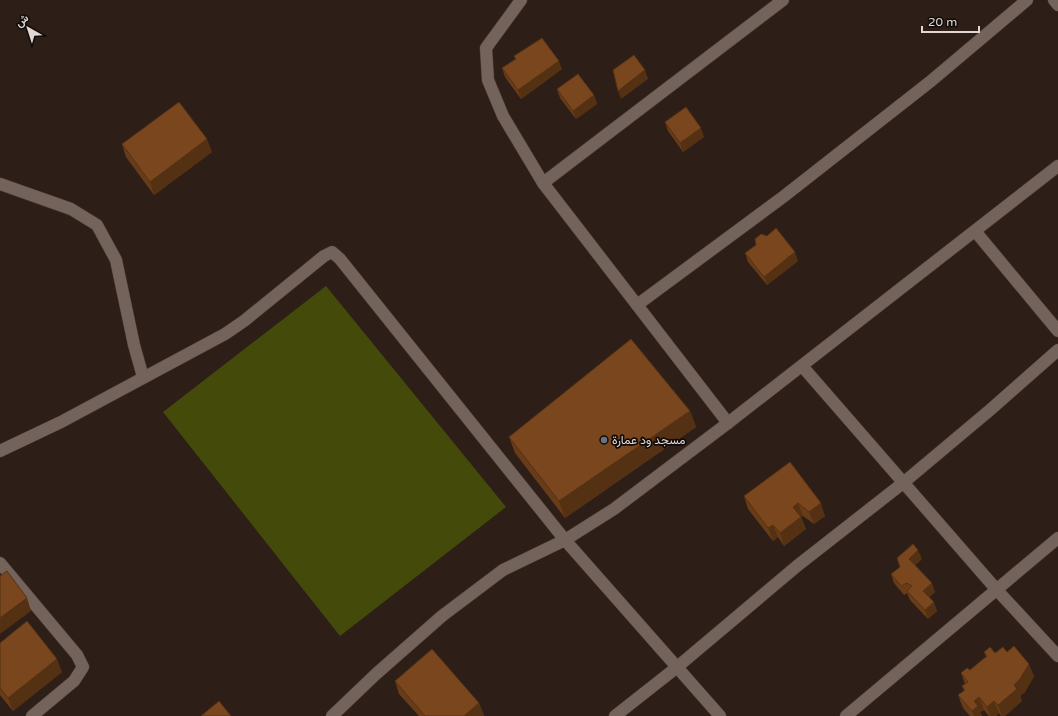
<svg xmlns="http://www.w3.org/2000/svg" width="1058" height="716" font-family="'Varela Round',Vazirmatn,sans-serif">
<rect width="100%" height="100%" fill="#2d1f18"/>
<polygon fill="#444a09" points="326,286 506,507 340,636 163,412"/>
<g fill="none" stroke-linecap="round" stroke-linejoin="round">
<g stroke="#453b36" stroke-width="13">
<g id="street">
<polyline points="521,0 486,48 488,80 503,116 543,183 728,423"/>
<polyline points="1054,0 1058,5"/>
<polyline points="543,183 783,0"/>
<polyline points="0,184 71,209 97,225 116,260 134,345 143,377"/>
<polyline points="975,231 1058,331"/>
<polyline points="637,305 783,197 931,81 1027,0"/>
<polyline points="802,366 996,589 1058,656"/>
<polyline points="0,451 61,422 225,334 244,321 324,256 332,252 340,259 565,540 720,716"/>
<polyline points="0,563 77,655 83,667 74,681 32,716"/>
<polyline points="332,716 376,674 442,616 503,570 565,540 614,509 728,423 1058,166"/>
<polyline points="615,716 676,668 797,566 903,483 990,410 1058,350"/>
<polyline points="846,716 1058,538"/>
</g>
</g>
<use href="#street" stroke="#73635a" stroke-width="12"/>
</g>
<g fill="#683c19">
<polygon points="514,56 562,69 521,99 505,77 502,68 515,59"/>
<polygon points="557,89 594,95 597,104 576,119 560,98"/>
<polygon points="665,122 704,137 683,152 668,131"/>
<polygon points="122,144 212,152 154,195 126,157"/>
<polygon points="745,253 798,261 767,285 748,262"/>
<polygon points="690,411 696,427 565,518 515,453 509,437"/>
<polygon points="790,462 825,516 814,524 803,516 801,517 806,529 784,546 778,537 773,541 748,509 744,496"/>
<polygon points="922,559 915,565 935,592 929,597 937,611 928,619 910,600 907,593 904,595 894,583 891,574"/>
<polygon points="0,643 62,672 13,711 0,695"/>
<polygon points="984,652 995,653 1007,652 1034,676 1025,692 1020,696 1022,701 1005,716 1001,716 999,713 996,716 989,716 984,710 980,712 982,716 970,716 963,708 958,695 964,691 962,686 965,684 961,673 970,670 986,657"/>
<polygon points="395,681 479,703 484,716 419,716 399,694"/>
</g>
<g fill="#553114">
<polygon points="559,61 562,69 521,99 518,90"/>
<polygon points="645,70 648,79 621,99 618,91"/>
<polygon points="594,95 597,104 576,119 573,111"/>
<polygon points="701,128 704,137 683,152 680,143"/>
<polygon points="207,139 212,152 154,195 150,182"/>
<polygon points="795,252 798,261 767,285 764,277"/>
<polygon points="690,411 696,427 565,518 559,501"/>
<polygon points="798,503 803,516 801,517 806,529 784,546 780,533 793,507"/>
<polygon points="821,503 825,516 814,524 809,512"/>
<polygon points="773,525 778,537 773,541 768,528"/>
<polygon points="918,550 922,559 912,568 909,559"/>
<polygon points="932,583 935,592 926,600 923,591"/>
<polygon points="27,598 31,611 0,634 0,618"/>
<polygon points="934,602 937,611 928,619 925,610"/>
<polygon points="57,659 62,672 13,711 8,698"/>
<polygon points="1029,664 1034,676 1025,692 1020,696 1022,701 1005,716 1002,716 998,705"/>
<polygon points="979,697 984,710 980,712 982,716 974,716 972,711 974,701"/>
<polygon points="994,701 999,713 996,716 990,716 987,707"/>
<polygon points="479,703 484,716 464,716"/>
</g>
<g fill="#79461d" stroke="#553114">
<polygon points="542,38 559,61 518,90 502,68 516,59 514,56"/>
<polygon points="634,55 645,70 618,91 613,70"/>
<polygon points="578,74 594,95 573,111 557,89"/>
<polygon points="179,102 207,139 150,182 122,144"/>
<polygon points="686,107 701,128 680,143 665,122"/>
<polygon points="776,228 795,252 764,277 745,253 756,245 755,239 761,234 767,236"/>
<polygon points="631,339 690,411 559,501 509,437"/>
<polygon points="790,462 821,503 809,512 798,503 793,507 801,517 780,533 773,525 768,528 744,496"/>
<polygon points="913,544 918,550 909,559 932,583 923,591 934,602 925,610 907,591 912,586 907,583 901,586 891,574 900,567 897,558"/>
<polygon points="7,571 27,598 0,618 0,576"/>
<polygon points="27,621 57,659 8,698 0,688 0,643"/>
<polygon points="1014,646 1029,664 1020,679 1014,685 1017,689 998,705 994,701 987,707 979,697 974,701 978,706 972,711 958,695 965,690 962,686 968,682 961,673 967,668 970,670 987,656 984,652 990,647 995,653 1003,647 1007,652"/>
<polygon points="432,649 479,703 464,716 425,716 395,681"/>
<polygon points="219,701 231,716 201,716"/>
</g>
<circle fill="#6b7280" stroke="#100b08" stroke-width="1.5" cx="604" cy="440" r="4"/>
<g text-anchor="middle" stroke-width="3.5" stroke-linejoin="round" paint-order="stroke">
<g font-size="12" fill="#e1d8d3" stroke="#100b08" text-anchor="start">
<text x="612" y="444">مسجد ود عمارة</text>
</g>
</g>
<g transform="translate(28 28) rotate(321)" stroke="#100b08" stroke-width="3" paint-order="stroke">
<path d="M0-3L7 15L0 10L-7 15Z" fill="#e1d8d3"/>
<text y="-6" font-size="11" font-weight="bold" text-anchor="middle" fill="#e1d8d3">ش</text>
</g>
<path d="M922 26v6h57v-6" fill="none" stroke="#e1d8d3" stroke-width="2"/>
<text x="928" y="26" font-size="12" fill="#e1d8d3" stroke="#100b08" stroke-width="3" paint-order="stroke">20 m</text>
</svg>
